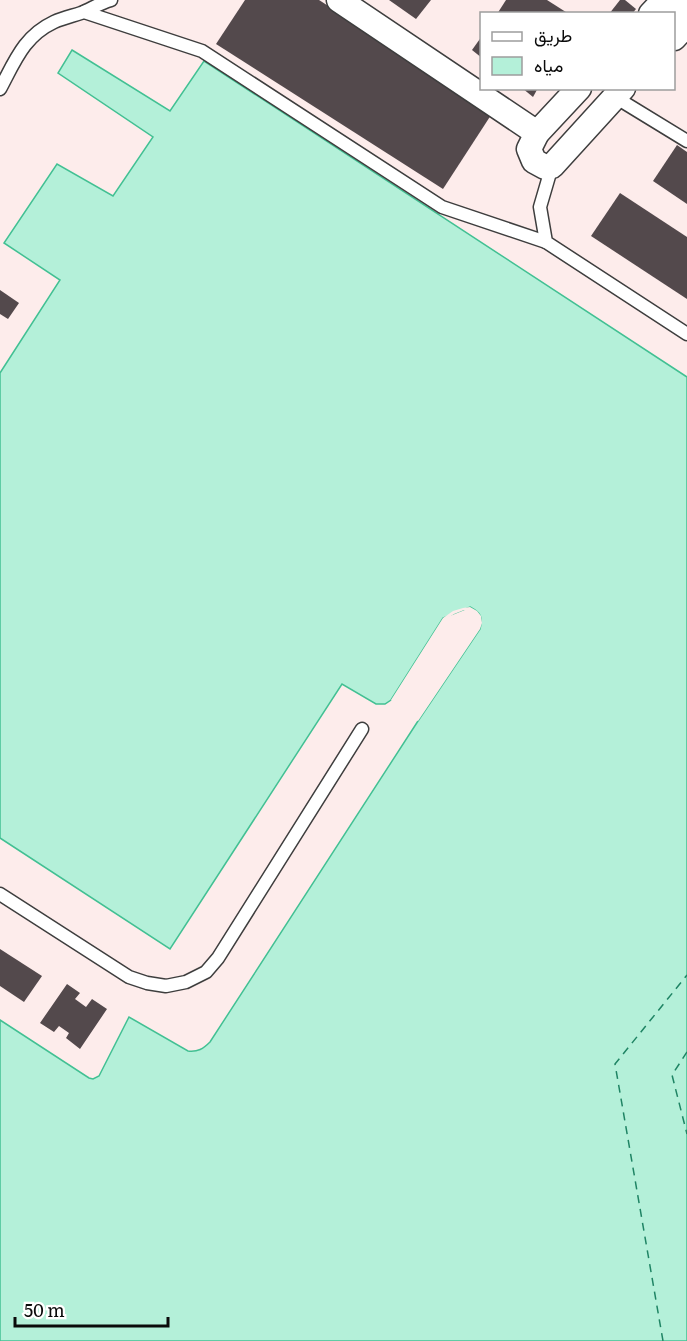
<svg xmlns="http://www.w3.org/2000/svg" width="687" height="1341" font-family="Literata,Vazirmatn,serif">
<rect width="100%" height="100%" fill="#fdeceb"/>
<path fill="#b4f0d9" stroke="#42c093" stroke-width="1.5" d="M72,50l98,61 34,-50 483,316v964h-687v-321l89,58 4,1 6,-3 30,-59 59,34c10,1 15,-2 22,-9l208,-321 62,-92c3,-12 1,-16 -10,-22l-27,11 -52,82 -6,4h-9l-34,-20 -172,265 -170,-111v-465l60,-93 -56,-37 53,-79 56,32 40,-59 -95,-64z"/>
<polygon fill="#fdeceb" points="470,607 477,611 481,616 482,623 480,629 418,721 416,720 477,628 478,617 475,613 469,610 464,610 454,614 445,620 393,702 391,700 443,618 453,611 463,608"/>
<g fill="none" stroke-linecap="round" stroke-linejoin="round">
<g stroke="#1f8464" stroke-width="1.5" stroke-dasharray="8 6" stroke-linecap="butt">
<polyline points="687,1052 672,1075 687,1134"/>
<polyline points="663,1341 615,1064 687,975"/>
</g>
</g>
<g fill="#53494c">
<polygon points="245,0 319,0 493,112 443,189 216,44"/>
<polygon points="389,0 431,0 416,19"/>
<polygon points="506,0 547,0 569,14 497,14"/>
<polygon points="620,0 625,0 636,9 632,14 609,14"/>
<polygon points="482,36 482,58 472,50"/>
<polygon points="522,88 538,88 533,97"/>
<polygon points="677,145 687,152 687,204 653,181"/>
<polygon points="620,193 687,237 687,299 591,236"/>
<polygon points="0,290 19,303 8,319 0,314"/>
<polygon points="0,949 42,976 24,1002 0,986"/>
<polygon points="67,984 80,993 75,999 86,1007 92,999 107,1009 80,1049 66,1038 69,1033 59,1026 54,1032 40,1023"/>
</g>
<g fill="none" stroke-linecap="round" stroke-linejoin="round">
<g stroke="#3e3e3e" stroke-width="15">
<g id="lane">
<polyline points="84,12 202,51 442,207 546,242"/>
<path d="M0,89c15,-28 24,-53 54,-67 9,-4 18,-6 27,-9 10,-4 19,-10 30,-13"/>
<polyline points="615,97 687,141"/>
<polyline points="552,166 540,207 546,242 687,334"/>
<polyline points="0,894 129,977 147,983 166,986 186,982 206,972 218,958 362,729"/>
</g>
</g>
<g stroke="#3e3e3e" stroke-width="27">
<g id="street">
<polyline points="339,0 537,133"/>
<polyline points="673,0 677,6 687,13"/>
<polyline points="651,14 664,0"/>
<polyline points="674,38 687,24"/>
<polyline points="579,88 537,133 529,149 534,161 545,167 552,166 623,88"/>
</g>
</g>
<use href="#lane" stroke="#fff" stroke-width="12"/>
<use href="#street" stroke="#fff" stroke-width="24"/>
</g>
<rect x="480" y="12" width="195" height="78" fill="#ffffff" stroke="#9d9d9d" stroke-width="1.5"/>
<rect x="492" y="32" width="30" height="9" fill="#ffffff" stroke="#9d9d9d" stroke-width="1.5"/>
<text x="534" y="42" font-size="18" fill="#0b0b0b">طريق</text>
<rect x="492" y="57" width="30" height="18" fill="#b4f0d9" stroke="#9d9d9d" stroke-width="1.5"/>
<text x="534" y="72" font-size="18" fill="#0b0b0b">مياه</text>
<path d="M15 1317v9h153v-9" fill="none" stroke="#0b0b0b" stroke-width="3"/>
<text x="24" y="1317" font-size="18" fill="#0b0b0b" stroke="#ffffff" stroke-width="4.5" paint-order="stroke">50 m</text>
</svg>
